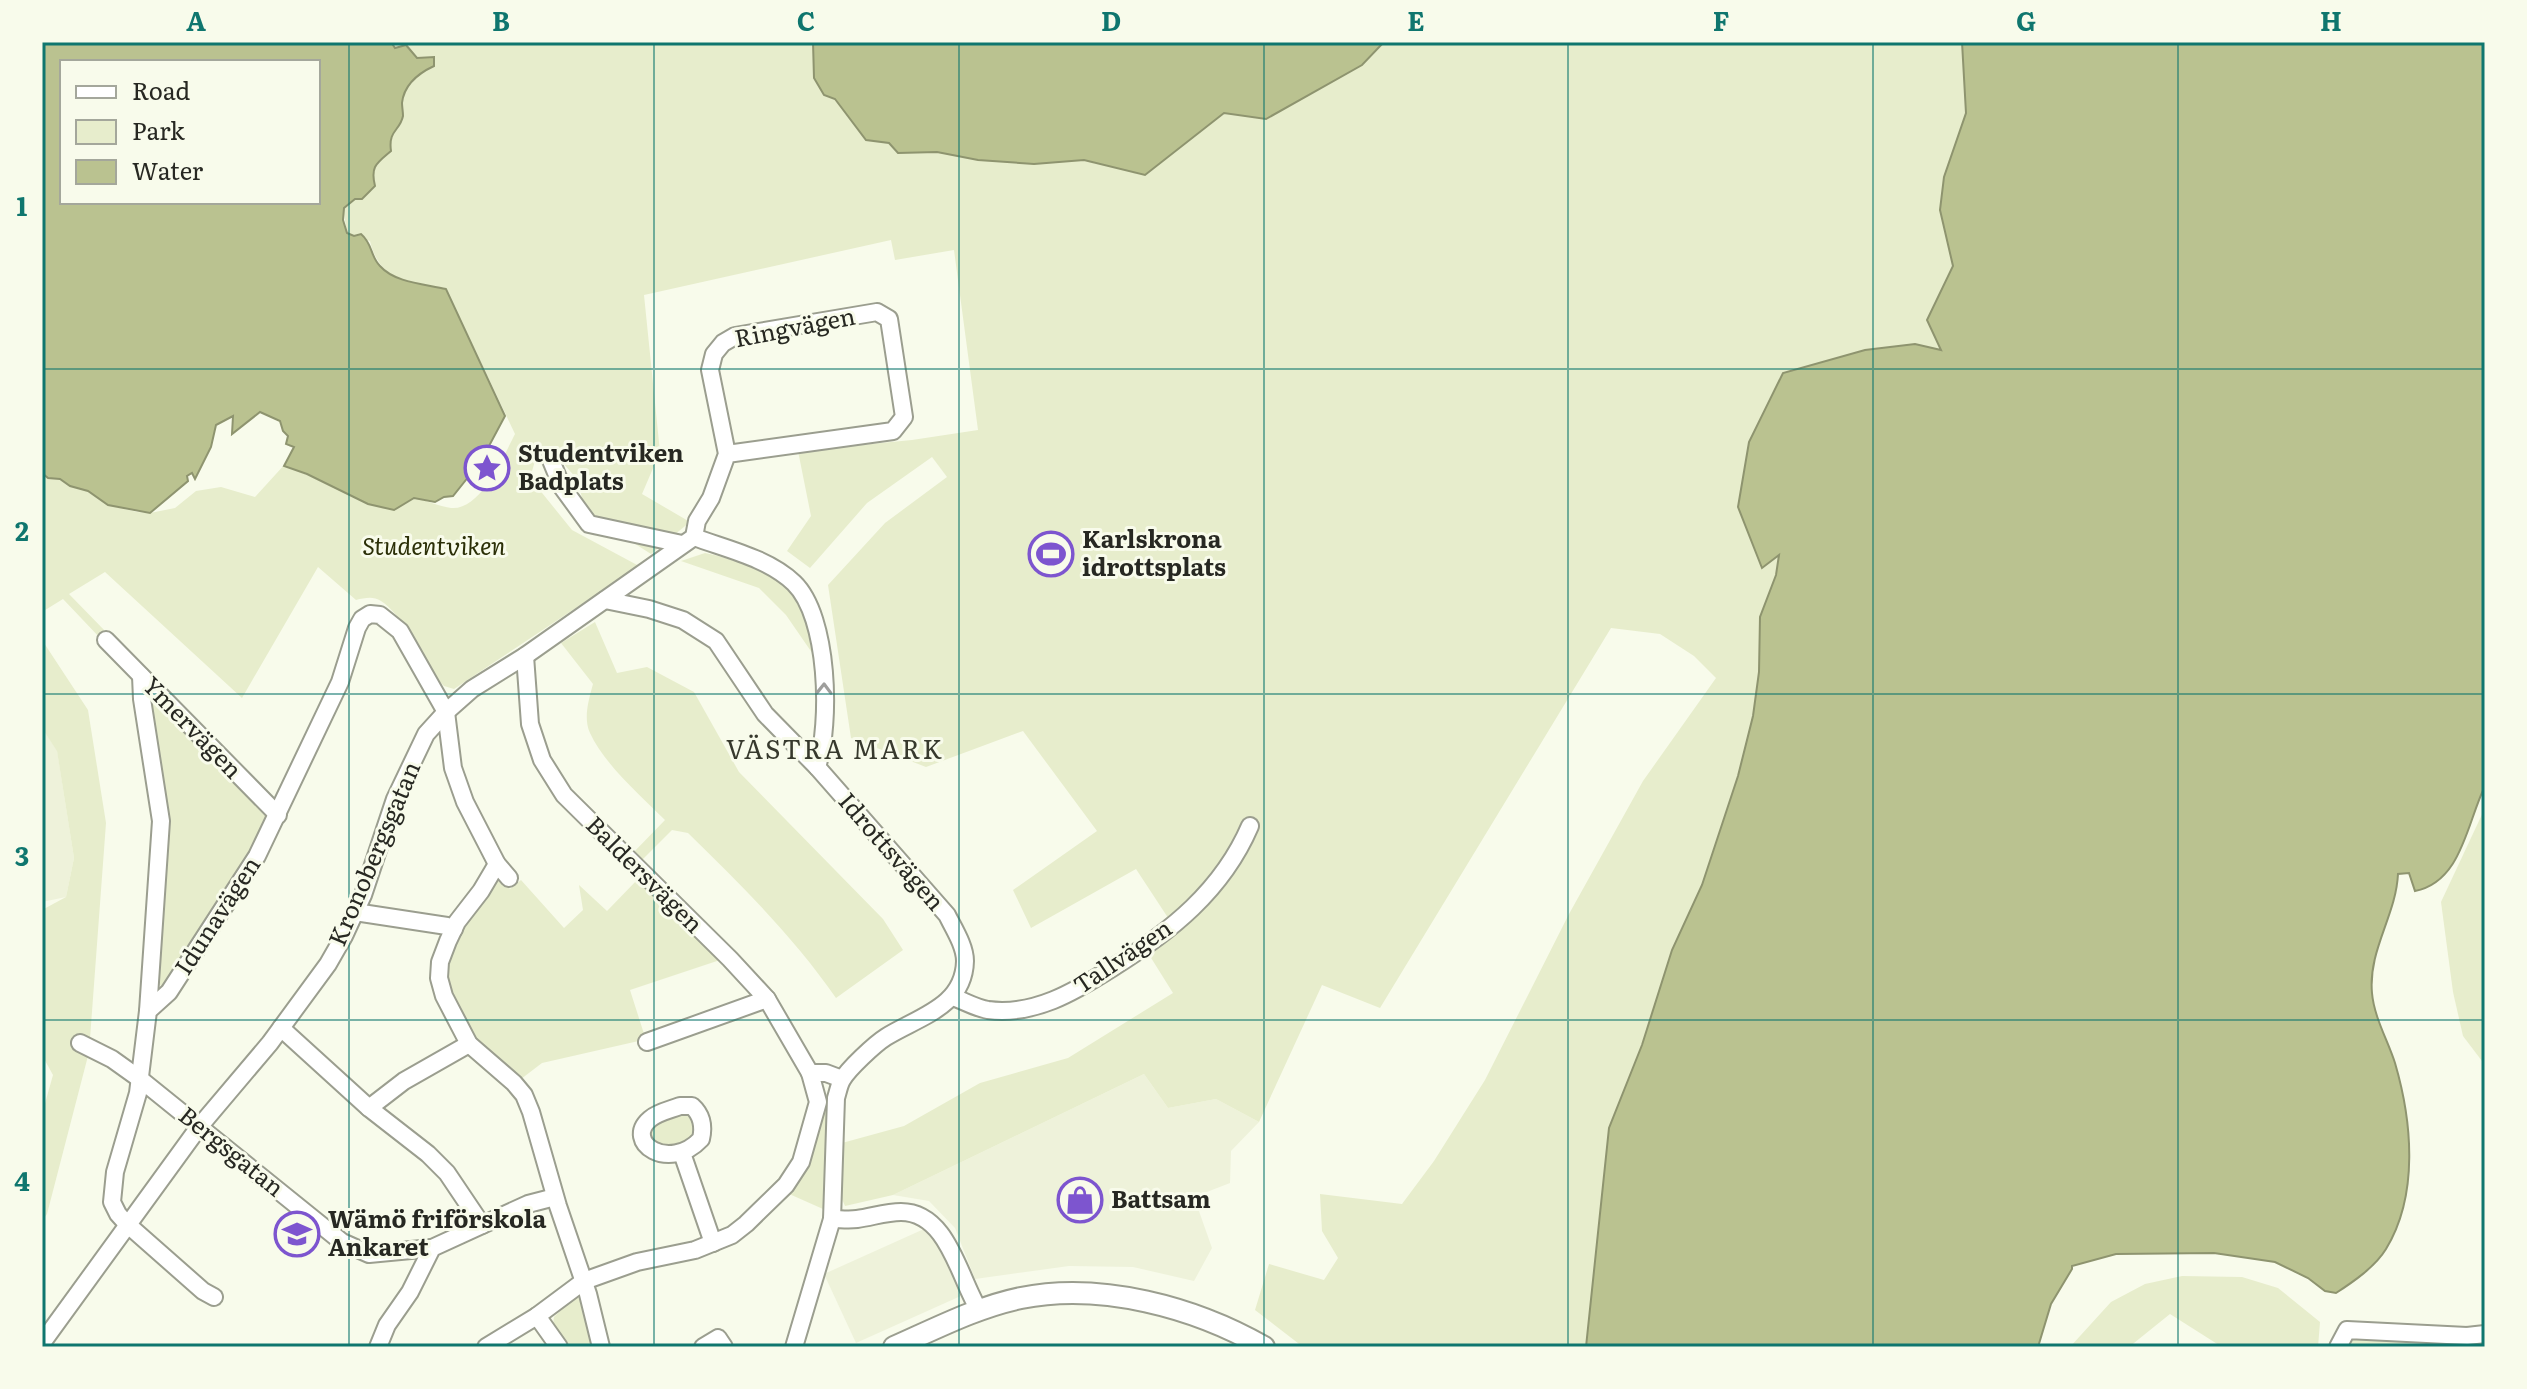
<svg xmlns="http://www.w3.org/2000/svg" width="2527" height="1389" font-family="Literata,serif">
<rect width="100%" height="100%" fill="#f8fbeb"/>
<g fill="#eef2da">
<polygon points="42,728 57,750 74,858 66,897 42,902"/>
<polygon points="1144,1074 1168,1108 1216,1099 1259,1122 1231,1151 1230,1183 1194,1197 1212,1248 1194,1281 1133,1267 1069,1266 975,1279 955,1228 929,1201 893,1195"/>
<polygon points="924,1229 934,1238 945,1254 963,1295 856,1343 824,1274"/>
</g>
<g fill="#e7edcc">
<path d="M391,42h422l1,36 21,21 31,40 23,4 10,10 38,-1 41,8 56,4 50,-4 61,15 79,-62 42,6 96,-54 22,-23h578l4,71 -22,64 -4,33 13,56 -26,54 14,30 -26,-6 -50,6 -82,23 -31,168 10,26 18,-13 -4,21 -16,42 -1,55 -6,44 -15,60 -36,109 -30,65 -30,95 -33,84 -23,218h-283l-48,-37 14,-46 55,16 14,-22 -16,-27 -2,-37 82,10 32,-43 51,-81 84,-166 74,-133 73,-103 -22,-22 -34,-22 -49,-6 -231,380 -58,-23 -63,137 -43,-23 -48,9 -24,-34 -251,121 -48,11 -6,-14 3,-49 62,-17 76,-43 88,-25 105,-65 -25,-40 30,-20 -42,-64 -105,59 -18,-38 84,-59 -74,-100 -97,36 -75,-29 -23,-153 57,-62 62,-46 -15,-20 -65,46 -57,65 -23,-17 24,-35 -13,-65 114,-11 66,-10 -24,-180 -59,10 -4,-20 -247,55 16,157 -18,42 48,28 -39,32 -66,-42 -7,-32 -17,-19 -18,-9 -8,9 -5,17 42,52 67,36 -185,123 -10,-3 -8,-8c-14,-21 -34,-64 -55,-77 -8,-5 -16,-3 -25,-1l-38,-33 -76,131 -137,-126 -36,22 38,39 -6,6 -38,-40 -21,13v-139l6,5 12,1 10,7 18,5 20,14 29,7 13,1 25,-5 21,-17 25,-4 34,10 31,-34 -1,3c38,14 69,35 109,44l20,-12c12,2 27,9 37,10 30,3 53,-53 64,-74l-69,-145c-36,-8 -66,-6 -76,-48l-23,-8 -4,-25 32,-22c-5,-20 2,-23 16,-35l-1,-12 13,-21 -1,-18 8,-17 9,-10 -2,-15 -11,-13 -11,3z"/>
<path d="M705,553c33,7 78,22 96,53 9,17 13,36 16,54l-31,-45 -27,-27 -78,-27z"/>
<path d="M595,622l22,51 30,-6 47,25 45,80 144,147 20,31 -67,48c-43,-62 -95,-113 -148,-165l-16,-3 -31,31 -10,-6 34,-35c-24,-24 -61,-56 -75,-87 -7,-15 -1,-34 3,-49l-32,-41z"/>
<polygon points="42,640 88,710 106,823 89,1052 47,1214 42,1221 42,1114 53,1075 42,1055 42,910 66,897 74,858 57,751 42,728"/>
<polygon points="154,702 161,703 268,813 270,822 163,988 157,982 167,823 149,707"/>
<polygon points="2485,808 2485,1065 2463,1036 2453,992 2441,902"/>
<polygon points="638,879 720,960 630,990 645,1037 643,1040 542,1063 521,1079 474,1045 447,990 445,957 457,933 492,883 502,880 510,889 521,880 564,928 583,910 579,885 607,911"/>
<polygon points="826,1097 827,1159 823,1209 787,1193 811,1154"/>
<polygon points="686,1109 692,1112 698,1130 681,1149 652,1147 647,1129 654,1120"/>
<polygon points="2182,1276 2242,1277 2278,1288 2320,1322 2318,1347 2222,1347 2170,1314 2129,1347 2070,1347 2111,1302 2145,1284"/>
<polygon points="575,1296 580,1299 595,1347 566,1347 553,1325 554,1317"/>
<polygon points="2358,1334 2485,1338 2485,1347 2347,1347"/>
</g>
<g fill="#bac290" stroke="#8e946f" stroke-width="2" fill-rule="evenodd">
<path d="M42,42h349l4,6 11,-3 11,13 17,-1v9c-15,7 -30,18 -32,37 0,4 1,8 1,13 -3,15 -15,14 -12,35 -14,12 -21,15 -16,35l-13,13h-7l-11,9 -1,12 4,13 7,3 7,-2c12,10 9,22 19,32 15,17 45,18 66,23l59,127 -24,45 -28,35 -9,1 -9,5 -21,-4 -20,12 -26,-6 -61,-30 -23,-8 10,-19 -8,-3 2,-8 -5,-5 -3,-10 -20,-9 -28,22 1,-18 -17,9 -5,22 -16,32 -3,-6 -5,3 1,5 -38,32 -42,-8 -20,-14 -18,-5 -10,-7 -12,-1 -6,-5zM62,62h256v140h-256z"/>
<polygon points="813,42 1384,42 1362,65 1266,119 1224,113 1145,175 1084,160 1034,164 978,160 937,152 898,153 889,143 866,140 835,99 824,95 814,78"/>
<path d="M1962,42h523v744c-18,36 -23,96 -70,105l-6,-18 -11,1c-2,42 -30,76 -26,119 2,24 16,48 23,70 17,58 24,132 -9,186 -11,18 -33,33 -50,44l-11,-2 -17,-13 -33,-16 -61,-9 -98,1 -44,12v3l-21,35 -13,43h-452l23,-219 33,-83 30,-95 30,-65 36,-109 15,-60 6,-44 1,-55 16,-42 3,-20 -17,13 -24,-61 11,-65 34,-69 82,-23 50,-6 26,6 -14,-30 26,-54 -13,-56 4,-33 22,-64z"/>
</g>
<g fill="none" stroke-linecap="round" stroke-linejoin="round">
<g stroke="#9b9e8f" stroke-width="20">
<g id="minor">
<polyline points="550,458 562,487 589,524 682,544"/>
<path d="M694,537c32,12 74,21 100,46 35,34 37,140 23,184"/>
<path d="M605,600l44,9 34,11 33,21 49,73 52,53 130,148c7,14 18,31 18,46 -1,46 -47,56 -79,76 -11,7 -38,32 -44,43 -3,5 -4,12 -6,18l-4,121 -38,128"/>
<polyline points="106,640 278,815"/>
<polyline points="525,656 530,724 542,760 564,795 730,959 767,999 810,1073"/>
<polyline points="141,676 142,699 161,821 148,1011"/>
<polyline points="497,864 481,891 457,922 448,941 440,962 439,978 444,996 469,1044 514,1083 524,1095 531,1112 558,1206 588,1294 601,1347"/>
<polyline points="355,912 447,926 454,929"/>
<path d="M953,997c11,4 23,11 35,13 46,6 86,-18 124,-42 58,-36 110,-77 138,-142"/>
<polyline points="281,1028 369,1108 428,1154 447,1173 482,1225"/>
<polyline points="647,1042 767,999"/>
<polyline points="80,1043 112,1059 140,1079 342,1242 369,1254 432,1248"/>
<path d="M680,1106h12c10,9 12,20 9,33 -32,34 -78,3 -51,-20 8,-7 20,-9 30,-13z"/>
<polyline points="369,1108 404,1081 469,1044"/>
<polyline points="682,1153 713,1243"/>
<path d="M832,1219c8,0 17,1 25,0 15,-2 29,-7 44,-7 47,0 58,66 78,98"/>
<polyline points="214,1297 203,1291 127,1224 118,1214 112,1202 115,1172 138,1093 148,1011 169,992 257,856 340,682 357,628 362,619 370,614 380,615 400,631 446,712 453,768 465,802 497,864 509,878"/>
<polyline points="537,1316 559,1347"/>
<polyline points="42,1343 199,1127 270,1043 328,964 344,936 363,895 395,799 426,734 446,712 472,689 525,656 694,537 697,521 711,498 727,454 893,431 904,417 889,319 877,312 735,336 723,343 714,354 710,370 727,454"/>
<polyline points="378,1347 387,1325 410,1292 432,1248 528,1204 555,1197"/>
<polyline points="486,1347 537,1316 584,1281 637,1262 695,1250 732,1235 746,1224 786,1185 801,1162 818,1102 810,1073 826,1073 842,1079"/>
<polyline points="703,1347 718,1338 724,1347"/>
<polyline points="2338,1347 2347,1330 2467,1336 2485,1334"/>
</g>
</g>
<g stroke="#9b9e8f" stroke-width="24">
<path id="major" d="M894,1347c41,-18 83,-40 127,-49 80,-16 173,9 243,49"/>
</g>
<use href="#minor" stroke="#fff" stroke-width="16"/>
<use href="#major" stroke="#fff" stroke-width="20"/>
</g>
<defs><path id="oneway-chevron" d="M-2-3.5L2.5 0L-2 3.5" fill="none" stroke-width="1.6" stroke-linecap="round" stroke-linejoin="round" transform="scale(2)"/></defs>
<use stroke="#9e9e9c" href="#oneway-chevron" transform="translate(824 689) rotate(-89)"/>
<path fill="none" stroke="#0f766e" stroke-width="2" stroke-opacity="0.55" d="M349,42v1305M654,42v1305M959,42v1305M1264,42v1305M1568,42v1305M1873,42v1305M2178,42v1305M42,369h2443M42,694h2443M42,1020h2443"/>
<defs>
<g id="sight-ring" transform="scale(2.3)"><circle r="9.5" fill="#f8fbeb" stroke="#7d55cf" stroke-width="1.5"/><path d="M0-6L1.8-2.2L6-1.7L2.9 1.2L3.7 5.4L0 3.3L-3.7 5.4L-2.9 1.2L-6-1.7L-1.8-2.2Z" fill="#7d55cf"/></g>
<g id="stadium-ring" transform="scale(2.3)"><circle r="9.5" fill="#f8fbeb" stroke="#7d55cf" stroke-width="1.5"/><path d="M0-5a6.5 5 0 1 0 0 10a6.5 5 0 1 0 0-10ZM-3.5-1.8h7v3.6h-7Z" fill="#7d55cf"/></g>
<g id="shop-ring" transform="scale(2.3)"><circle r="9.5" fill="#f8fbeb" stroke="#7d55cf" stroke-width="1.5"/><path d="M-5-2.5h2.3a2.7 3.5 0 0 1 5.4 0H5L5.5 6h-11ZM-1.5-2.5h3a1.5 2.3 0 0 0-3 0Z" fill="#7d55cf"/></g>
<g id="school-ring" transform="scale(2.3)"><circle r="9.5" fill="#f8fbeb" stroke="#7d55cf" stroke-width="1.5"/><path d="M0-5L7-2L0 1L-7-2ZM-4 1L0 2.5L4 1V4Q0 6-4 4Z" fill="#7d55cf"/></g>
</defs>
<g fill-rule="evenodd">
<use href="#sight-ring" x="487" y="468"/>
<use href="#stadium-ring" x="1051" y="554"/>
<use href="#shop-ring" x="1080" y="1200"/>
<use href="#school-ring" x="297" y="1234"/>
</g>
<g text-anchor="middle" stroke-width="6" stroke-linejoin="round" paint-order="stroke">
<g font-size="24" fill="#272822" stroke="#f8fbeb">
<text transform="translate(795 328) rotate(-11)" y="8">Ringvägen</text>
<text transform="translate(192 728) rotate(46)" y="8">Ymervägen</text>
<text transform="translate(891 852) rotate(49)" y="8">Idrottsvägen</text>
<text transform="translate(375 854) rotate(-67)" y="8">Kronobergsgatan</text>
<text transform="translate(644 875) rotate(45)" y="8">Baldersvägen</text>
<text transform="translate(218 916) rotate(-57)" y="8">Idunavägen</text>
<text transform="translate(1123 957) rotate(-34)" y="8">Tallvägen</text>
<text transform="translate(231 1152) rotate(39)" y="8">Bergsgatan</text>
</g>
<g font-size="24" font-weight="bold" fill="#272822" stroke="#f8fbeb" text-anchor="start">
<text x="518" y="462">Studentviken<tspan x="518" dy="28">Badplats</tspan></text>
<text x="1082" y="548">Karlskrona<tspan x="1082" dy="28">idrottsplats</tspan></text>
<text x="1111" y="1208">Battsam</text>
<text x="328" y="1228">Wämö friförskola<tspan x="328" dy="28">Ankaret</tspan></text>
</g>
<g font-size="24" font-style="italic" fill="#2b2f07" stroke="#f8fbeb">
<text x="434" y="555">Studentviken</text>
</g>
<g font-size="26" letter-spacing="2" fill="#37392d" stroke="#f8fbeb">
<text x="835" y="759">VÄSTRA MARK</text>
</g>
</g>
<rect width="2527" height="1389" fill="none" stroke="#f8fbeb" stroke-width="88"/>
<rect x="60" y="60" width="260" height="144" fill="#f8fbeb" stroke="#a4a79b" stroke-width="2"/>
<rect x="76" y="86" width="40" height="12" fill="#ffffff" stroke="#a4a79b" stroke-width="2"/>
<text x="132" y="100" font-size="24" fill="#272822">Road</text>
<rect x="76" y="120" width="40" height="24" fill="#e7edcc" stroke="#a4a79b" stroke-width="2"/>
<text x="132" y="140" font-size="24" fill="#272822">Park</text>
<rect x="76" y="160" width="40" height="24" fill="#bac290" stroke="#a4a79b" stroke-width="2"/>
<text x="132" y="180" font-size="24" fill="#272822">Water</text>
<rect x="44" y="44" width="2439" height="1301" fill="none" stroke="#0f766e" stroke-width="3"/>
<g font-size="26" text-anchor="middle" font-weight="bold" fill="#0f766e">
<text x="196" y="31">A</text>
<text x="501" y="31">B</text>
<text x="806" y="31">C</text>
<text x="1111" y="31">D</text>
<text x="1416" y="31">E</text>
<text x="1721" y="31">F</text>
<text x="2026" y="31">G</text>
<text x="2331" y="31">H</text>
<text x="22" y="216">1</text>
<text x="22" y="541">2</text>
<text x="22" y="866">3</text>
<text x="22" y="1191">4</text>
</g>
</svg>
